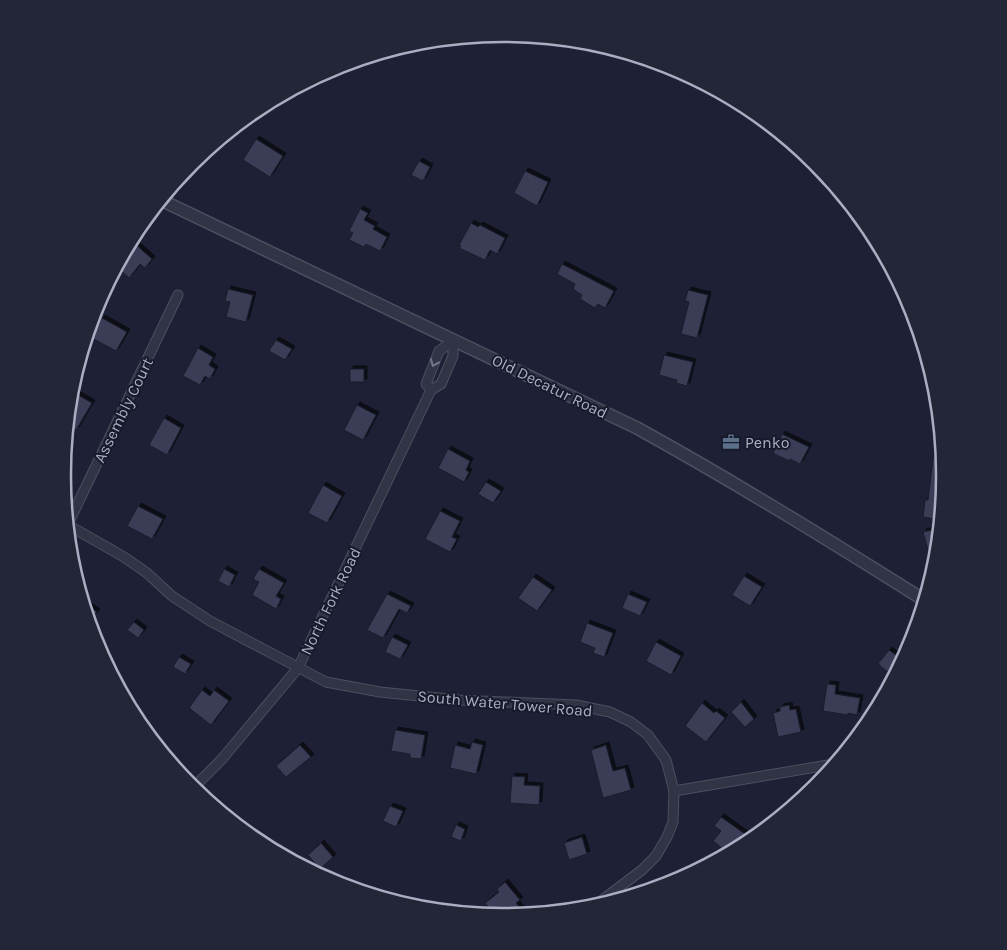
<svg xmlns="http://www.w3.org/2000/svg" width="1007" height="950" font-family="Karla,sans-serif">
<defs>
<filter id="shadow"><feDropShadow dx="3" dy="-3" stdDeviation="0" flood-color="#0009"/></filter>
</defs>
<rect width="100%" height="100%" fill="#1e2135"/>
<g fill="#3a3e56" stroke="#191c2c" filter="url(#shadow)">
<polygon points="256,139 283,156 270,177 243,160"/>
<polygon points="419,161 430,167 423,181 411,175"/>
<polygon points="525,171 548,182 537,206 514,193"/>
<polygon points="360,209 368,213 364,220 375,226 373,229 387,237 380,251 366,244 364,247 349,240 353,233 349,231"/>
<polygon points="471,223 478,227 480,225 505,238 497,254 490,250 485,260 459,248 461,246 459,245"/>
<polygon points="133,242 152,259 145,268 140,264 129,278 117,267 127,248"/>
<polygon points="562,264 614,291 605,308 598,304 595,308 580,299 582,295 573,289 575,284 557,274"/>
<polygon points="228,289 253,295 246,322 226,317 230,302 225,301"/>
<polygon points="688,290 708,295 697,338 681,334 689,302 685,301"/>
<polygon points="102,318 127,332 116,351 92,338"/>
<polygon points="276,340 292,349 285,360 269,351"/>
<polygon points="198,348 213,357 209,365 215,369 210,379 205,376 200,385 183,376"/>
<polygon points="664,355 693,362 687,386 676,383 677,380 659,375"/>
<rect x="350" y="369" width="14" height="13"/>
<polygon points="71,391 92,403 76,430 67,425"/>
<polygon points="357,405 376,415 363,440 344,430"/>
<polygon points="164,418 181,428 167,455 149,445"/>
<polygon points="937,426 940,426 945,475 940,520 923,517 925,500 928,500"/>
<polygon points="782,434 809,447 800,464 790,459 789,461 773,453"/>
<polygon points="448,449 470,461 466,470 469,472 464,482 438,468"/>
<polygon points="486,482 501,491 493,503 478,494"/>
<polygon points="323,485 342,496 327,523 308,513"/>
<polygon points="138,506 163,519 152,539 127,526"/>
<polygon points="440,511 460,521 452,537 457,539 450,552 425,539"/>
<polygon points="940,528 938,548 928,550 923,532"/>
<polygon points="224,569 235,575 229,587 218,581"/>
<polygon points="259,569 284,583 276,596 281,599 276,609 252,595 259,582 253,579"/>
<polygon points="744,576 762,587 750,606 732,595"/>
<polygon points="533,577 552,590 537,611 518,598"/>
<polygon points="387,594 411,606 407,613 399,609 383,638 367,630"/>
<polygon points="628,594 647,602 640,616 622,608"/>
<polygon points="83,602 97,612 89,622"/>
<polygon points="134,622 144,630 138,638 127,630"/>
<polygon points="587,623 613,633 604,657 593,653 595,648 580,642"/>
<polygon points="392,637 408,645 400,659 385,652"/>
<polygon points="656,642 681,656 671,675 646,661"/>
<polygon points="889,650 900,658 889,673 878,664"/>
<polygon points="179,657 191,664 185,674 173,667"/>
<polygon points="827,684 836,685 835,694 860,698 857,715 848,713 848,715 823,711"/>
<polygon points="202,690 210,696 214,690 229,701 211,725 189,708"/>
<polygon points="741,702 754,719 745,727 731,712"/>
<polygon points="702,703 714,713 716,711 725,718 706,742 685,726"/>
<polygon points="789,705 790,710 796,709 801,732 778,737 773,713 780,711 780,707"/>
<polygon points="395,730 425,735 421,759 410,758 410,754 391,751"/>
<polygon points="472,742 483,745 476,774 450,768 455,745 470,749"/>
<polygon points="300,745 311,757 286,777 276,766"/>
<polygon points="606,745 613,771 625,768 631,790 603,798 591,750"/>
<polygon points="512,776 525,777 524,785 540,786 539,805 510,803"/>
<polygon points="390,806 403,811 396,827 383,821"/>
<polygon points="721,817 745,834 733,850 728,853 713,841 721,831 714,826"/>
<polygon points="456,825 465,829 461,841 451,837"/>
<polygon points="582,837 587,854 569,860 564,843"/>
<polygon points="321,843 333,857 320,869 308,855"/>
<polygon points="505,882 520,900 516,903 521,909 513,915 496,915 485,903 499,892 497,889"/>
</g>
<g fill="none" stroke-linecap="round" stroke-linejoin="round">
<g stroke="#4c4f61" stroke-width="11">
<g id="minor">
<polyline points="431,390 426,384 439,351 453,341"/>
<polyline points="68,525 124,557 147,573 172,596 210,621 326,682 380,692 459,700 576,705 610,712 631,722 648,735 666,760 674,791 673,822 667,837 656,856 642,870 593,907"/>
<polyline points="67,526 178,295"/>
<polyline points="193,788 222,759 298,668 431,390 441,384 453,356 453,341"/>
<polyline points="674,791 834,764"/>
</g>
</g>
<g stroke="#4c4f61" stroke-width="14">
<path id="tertiary" d="M161,200l476,228c98,54 193,113 287,172"/>
</g>
<use href="#minor" stroke="#313445" stroke-width="9"/>
<use href="#tertiary" stroke="#313445" stroke-width="11"/>
</g>
<defs><path id="oneway-chevron" d="M-2-3.5L2.5 0L-2 3.5" fill="none" stroke-width="1.6" stroke-linecap="round" stroke-linejoin="round" transform="scale(1.25)"/></defs>
<use stroke="#74778a" href="#oneway-chevron" transform="translate(434 363) rotate(112)"/>
<defs>
<g id="office-bare" transform="scale(1.35)"><path d="M-6-3h4V-5.5h4V-3h4V5H-6ZM-1-4.5V-3h2v-1.5ZM-6 0V1H6V0Z" fill="#5c6f8a" stroke="#171a2a" stroke-width="2.5" paint-order="stroke"/></g>
</defs>
<g fill-rule="evenodd">
<use href="#office-bare" x="731" y="442"/>
</g>
<g text-anchor="middle" stroke-width="4" stroke-linejoin="round" paint-order="stroke">
<g font-size="16" fill="#abadc3" stroke="#171a2a">
<text transform="translate(550 386) rotate(26)" y="6">Old Decatur Road</text>
<text transform="translate(123 410) rotate(-64)" y="6">Assembly Court</text>
<text transform="translate(330 601) rotate(-64)" y="6">North Fork Road</text>
<text transform="translate(505 703) rotate(5)" y="6">South Water Tower Road</text>
</g>
<g font-size="16" fill="#abadc3" stroke="#171a2a" text-anchor="start">
<text x="745" y="448">Penko</text>
</g>
</g>
<path d="M0 0H1007V950H0ZM503 42H504A432 432 0 0 1 936 474V476A432 432 0 0 1 504 908H503A432 432 0 0 1 71 476V474A432 432 0 0 1 503 42Z" fill="#232636" fill-rule="evenodd"/>
<path fill="none" stroke="#abadc3" stroke-width="2.5" d="M503 42H504A432 432 0 0 1 936 474V476A432 432 0 0 1 504 908H503A432 432 0 0 1 71 476V474A432 432 0 0 1 503 42Z"/>
</svg>
